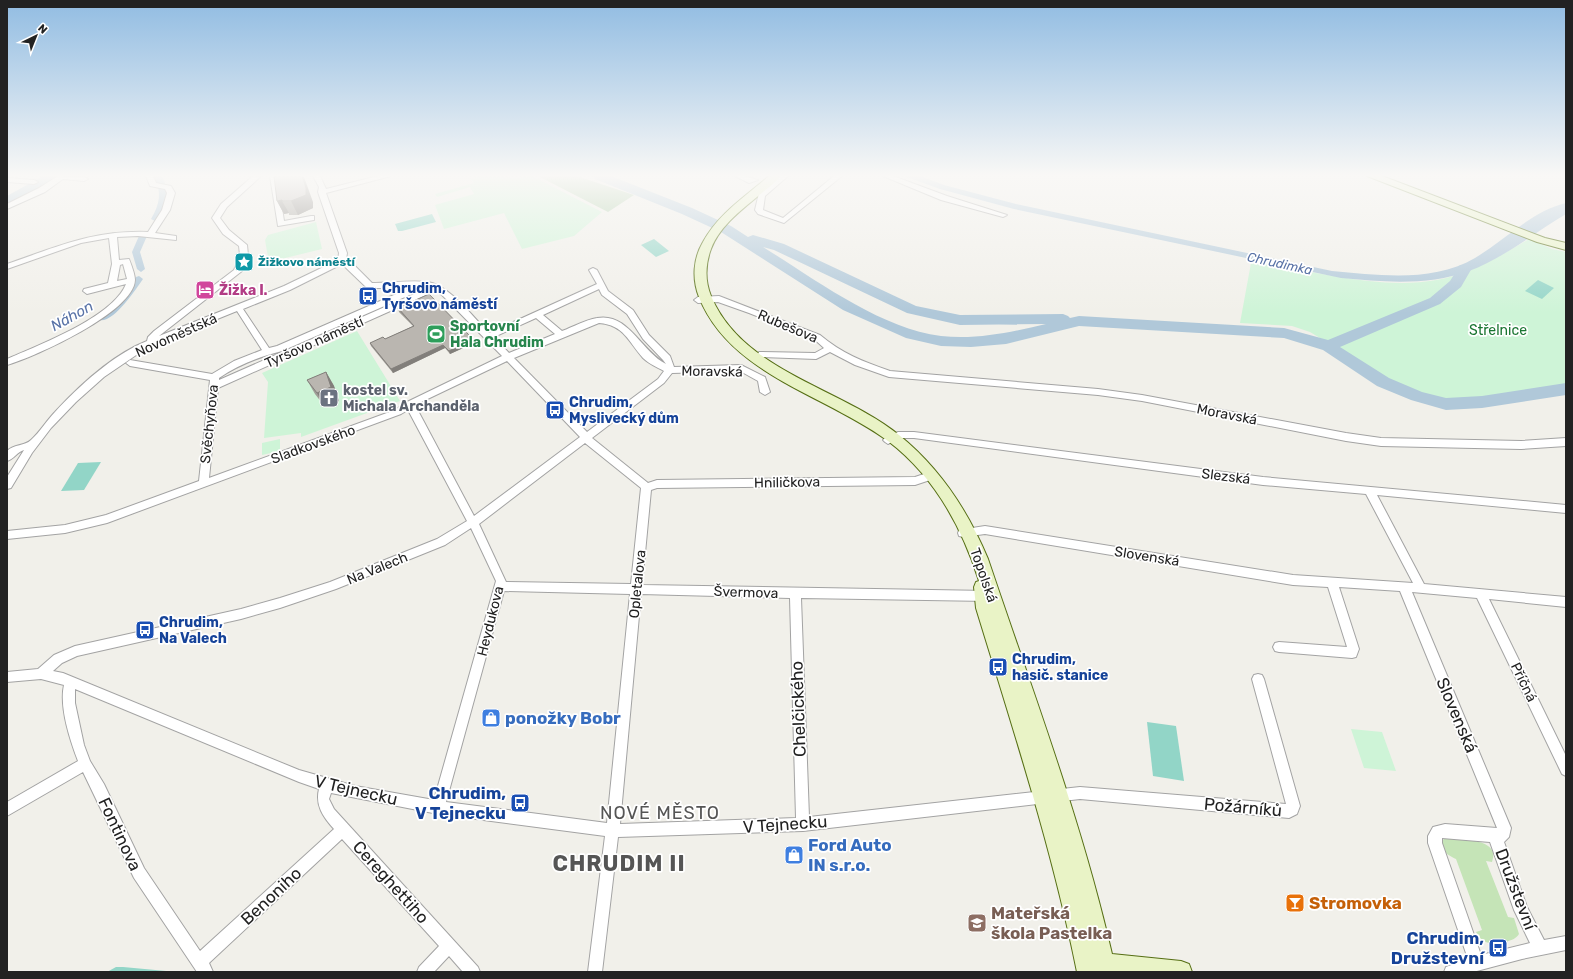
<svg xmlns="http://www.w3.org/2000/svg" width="1573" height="979" font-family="Rubik,sans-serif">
<rect width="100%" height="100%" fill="#f1f0ea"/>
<path fill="#c5e4b7" d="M1445,838c13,1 57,0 47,24l-6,-1 22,56 6,1 5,16c-3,5 -8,6 -13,8 -13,3 -23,3 -30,-10l6,-2 -26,-71c-9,-4 -21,-12 -11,-21z"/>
<polygon fill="#a9cba4" points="538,176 577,176 634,195 608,212"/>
<g fill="#cef4d7">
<polygon points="481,176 516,178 532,176 602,212 574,236 522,249 504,213 444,229 435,205 474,194 470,187 437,197 435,194 474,183 471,179"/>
<polygon points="316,222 322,249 273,261 268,257 265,240 268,235"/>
<path d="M1529,239l23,10 14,3v131l-6,3 -89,17 -39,-3 -28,-11 -94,-57 -18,-6 -52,-3 11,-60c70,6 150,37 219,7 20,-8 40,-20 59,-31z"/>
<polygon points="357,331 400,401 301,437 301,433 264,438 268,382 262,373"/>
<polygon points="280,439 280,451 262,455 262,443"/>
<polygon points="1351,729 1382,732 1396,771 1364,768"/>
</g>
<g fill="#92d5c7">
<polygon points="432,214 436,222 402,231 398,231 395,224"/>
<polygon points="654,239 669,251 656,257 641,245"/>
<polygon points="1538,280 1554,288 1542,299 1525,291"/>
<polygon points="101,462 84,490 61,491 78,463"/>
<polygon points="1147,722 1176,726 1184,781 1153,776"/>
<polygon points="116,967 123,967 177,972 107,972"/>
</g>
<g fill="#b0c8d9">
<polygon points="43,176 57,176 36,190 7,204 7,196"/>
<path d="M904,176h16l24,9 72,19 316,67c47,4 100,12 143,-13 30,-18 57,-47 91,-55v11c-32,19 -62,44 -97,57 -41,15 -85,11 -128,7l-327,-69 -74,-20z"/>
</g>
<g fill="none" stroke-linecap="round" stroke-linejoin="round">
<g fill="#b0c8d9" fill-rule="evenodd">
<path d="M154,176h8c8,17 6,30 -4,45h-3l-4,-2c9,-15 11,-27 3,-43z"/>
<polygon points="143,233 147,236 140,252 145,269 141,272 137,269 132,252 139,236"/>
<path d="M139,276l4,3c-7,10 -30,45 -44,41v-4l21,-17 16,-22z"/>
</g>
<path fill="#b0c8d9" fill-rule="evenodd" d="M593,176h18l81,32 39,18 17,11 5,-2 31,9 132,62 44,9 103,-1 5,2 2,2 9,-2 205,12 44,12 102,-42 20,-17 10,-16h10l2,3 -11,19 -21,17 -100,43 49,31 33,14 24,6 36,-2 84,-13v12l-84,13 -36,2 -35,-10 -34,-14 -54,-36 -39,-12 -205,-12 -73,18 -35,3 -30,-1 -35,-8 -63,-28 -122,-78 -39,-18 -87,-35zM763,247l11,3 133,63 53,12 86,-1c-34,8 -69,16 -105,12 -62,-8 -126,-57 -178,-89z"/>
<g stroke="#a3a3a3" stroke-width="2">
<g id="street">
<polygon points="58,176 84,177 88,179 84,181 63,179 45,192 7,209 7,204 39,188"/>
<path d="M146,176h7l3,7 15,3 4,7 -5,17 -15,23 21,3v4l-38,-4 -21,1 2,23 10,-1c2,5 6,15 6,21 -1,32 -100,77 -128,85v-6c32,-14 106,-42 119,-75l-39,10 -4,-3 1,-2 24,-6 4,-19 -3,-26 -28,5 -74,26v-5c50,-17 86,-34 141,-32l14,-22 5,-17 -2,-4 -15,-3zM123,264l4,15 -10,2 3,-16z"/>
<path d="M253,176l7,1 -33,30 -7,11 9,12 18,15 1,10 -6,16 -83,65 125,-50 54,-26 1,-7 -21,-61 1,-5 -6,-11h7l6,13 52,-13h13l-65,17 21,60 -1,7 5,2 21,21c18,0 38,-3 56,-1 21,3 46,36 61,51l108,-49 -8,-14 4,-2 4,2 11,21 25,19 16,25 21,21 4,11 67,-2 24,12 5,15 -5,3 -5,-3 -2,-11 -18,-10 -68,2 -8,10 -72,55 56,45 9,-3 258,-3 12,-4 3,1 2,3 -2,3 -15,5 -258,3 -6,2 -9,95 346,6 4,2 2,3 -2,3 -4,2 -187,-3 8,219 271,-30 206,17 -34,-125 2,-4 4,-1 4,1 2,4 36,127 -3,8 -8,4 -209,-19 -277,32 -185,6 -16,135h-14l17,-136 -167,-22 -107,-21 -2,6 5,10 144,158 2,5h-17l-14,-16 -15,16h-17l2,-5 20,-21 -97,-107 -133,124 4,9h-16l-63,-94 -51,-106 -76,44v-14l71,-41c-8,-21 -19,-54 -14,-76l-23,-6 -34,3v-10l31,-3 16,-14 21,-9 166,-37 39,-11 50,-16 107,-43 30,-18 -59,-111 -7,4 -294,109 -42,10 -58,6v-8l58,-6 41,-10 93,-34 11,-101 -80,-14 -4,-3 4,-3 82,14 22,-13 28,-11 -25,-39 -89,36 -44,30 -28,25 -25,26 -19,25 -21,35 -4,1v-12l17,-27c-7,2 -10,9 -17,11v-10c7,-7 18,-5 24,-11 9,-8 16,-20 24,-28 24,-26 59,-58 92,-71l1,-4 6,-6 80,-61 6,-15 -1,-9 -16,-12 -11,-16 9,-14zM342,264l25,24h43l-133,58 -8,2 -26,-39 47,-19zM421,288h7l-209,92v-2c21,-14 40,-21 63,-27l132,-58zM599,289l3,6 25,19 16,25 20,21 3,4c-25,-13 -38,-52 -69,-46 -12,2 -24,9 -35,13l-19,-16zM435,291l7,4 60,61 -95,46 -12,8 -186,68 9,-90zM536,318l19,16 -46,19 -15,-16zM599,323c25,2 29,18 44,35 6,6 14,9 21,13l-6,8 -71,53 -73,-74zM507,361l73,76 -106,79 -59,-111zM585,443l56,45 -10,96 -125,-2 -27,-58zM471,528l25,53 -62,219 -79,-14 -56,-16 -236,-97 -10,-2 9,-8 15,-7 164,-37 39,-11 56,-19 109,-44zM504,591l126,3 -23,229 -161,-21zM641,594l149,4 6,220 -176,6zM75,689l224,93 20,7c-4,16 4,28 15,40l-134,122 -56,-83 -40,-84 -14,-23 -6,-16 -9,-42z"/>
<polygon points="270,176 277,176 284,221 311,216 314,216 314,220 278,226"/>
<polygon points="735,176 744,176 758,180 749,183"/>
<polygon points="780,176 788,176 765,196 763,210 783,218 834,176 842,176 784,223 758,214 755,210 759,193"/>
<polygon points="883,176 893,176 947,196 1007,215 1003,217 941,200"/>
<polygon points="7,178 34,180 38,182 34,184 7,182"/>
<path d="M719,296l101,39c21,18 44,27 70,36l208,18 44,6 204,38 35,5 140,3 45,-3v8l-45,3 -140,-3 -35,-5 -204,-40 -44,-6 -209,-18 -34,-12 -25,-13 -14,7 -54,-2 -3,-1 -1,-2 1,-2 56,1 9,-5 -10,-9 -65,-26 -31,-11 -20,1 -4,-3 4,-3z"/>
<path d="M898,432h16l349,45 303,28v8l-189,-18 47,89 142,13v10l-77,-8 77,157v20l-4,-2 -85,-176 -65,-6 99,236 -2,9 -5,5 23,65 17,33 22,-4v14l-44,9 -49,13h-29l2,-5 22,-8 -40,-116v-7l5,-9 12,-3 52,4 -97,-237 -61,-4 20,62 -3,8 -4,1 -73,-6 -4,-1 -2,-4 2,-4 4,-1 68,5 -19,-60 -35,-2 -308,-51 -22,3 -4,-1 -1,-3 1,-3 26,-4 308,49 120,8 -47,-89 -103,-9 -349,-47h-15l-11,6 -3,-2 -2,-2 2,-2zM1442,838l48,4 24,68 16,33 -49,12 -39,-112z"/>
</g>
</g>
<g stroke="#556e13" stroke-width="2">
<g id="secondary">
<path d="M769,176h12c-5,6 -12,11 -18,16 -19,16 -43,33 -52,57 -6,16 -6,32 0,47 31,75 130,92 188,139 41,33 69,76 89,124 44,131 93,260 124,395l69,7 8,3 3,8h-115c-25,-124 -64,-243 -101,-364l-2,-21 2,-5 3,-1c-17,-54 -45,-105 -91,-140 -62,-46 -158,-66 -189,-144 -7,-18 -6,-38 4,-55 15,-28 43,-46 66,-66z"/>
<polygon points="1367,176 1382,176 1545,238 1566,243 1566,250 1537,242"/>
</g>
</g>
<use href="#street" fill="#fff" fill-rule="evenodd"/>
<use href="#secondary" fill="#e9f3c6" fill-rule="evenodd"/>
</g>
<g fill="#a09d97">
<polygon points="277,201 313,202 313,208 298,215 289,215 289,213 284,214"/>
<polygon points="398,308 472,339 470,340 472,344 450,354 445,348 393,373 371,346 370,343 385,339 413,326 399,312"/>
<polygon points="326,372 334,386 339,401 325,407 315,394 307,380"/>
</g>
<g fill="#827f7b">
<polygon points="302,176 304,177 313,202 313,208 298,215 291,201"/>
<polygon points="282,200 282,201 289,213 284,214 277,201"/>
<polygon points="470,336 472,339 469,341 468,337"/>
<polygon points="471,340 472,344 450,354 449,351"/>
<polygon points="443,345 445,348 393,373 391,369"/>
<polygon points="326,372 334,386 339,401 325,407 317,393"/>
</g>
<g fill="#bab6b0" stroke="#827f7b">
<polygon points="274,176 302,176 306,188 306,195 291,201 282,201 282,200 277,201"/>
<polygon points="429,294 470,336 468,337 471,340 449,351 443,345 391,369 370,343 383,337 385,339 414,326 398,308"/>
<polygon points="326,372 331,387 317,393 307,380"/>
</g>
<linearGradient id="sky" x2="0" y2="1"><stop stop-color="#91bce2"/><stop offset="0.56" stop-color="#f9f8f6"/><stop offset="1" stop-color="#f9f8f6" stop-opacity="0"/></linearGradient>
<rect width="1573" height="313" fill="url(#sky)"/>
<defs>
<g id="sight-square" transform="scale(1)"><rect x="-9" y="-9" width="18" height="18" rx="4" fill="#0f9aa8" stroke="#fff"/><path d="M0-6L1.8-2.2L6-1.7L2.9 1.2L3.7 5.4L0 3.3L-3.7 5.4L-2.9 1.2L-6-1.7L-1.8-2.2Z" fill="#fff"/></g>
<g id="hotel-square" transform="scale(1)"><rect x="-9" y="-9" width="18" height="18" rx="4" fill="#d1479c" stroke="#fff"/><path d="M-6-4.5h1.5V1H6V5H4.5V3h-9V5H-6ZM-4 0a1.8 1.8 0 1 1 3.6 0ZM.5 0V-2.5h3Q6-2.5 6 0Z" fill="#fff"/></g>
<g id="bus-square" transform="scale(1)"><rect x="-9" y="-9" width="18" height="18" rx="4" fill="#1a4fb4" stroke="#fff"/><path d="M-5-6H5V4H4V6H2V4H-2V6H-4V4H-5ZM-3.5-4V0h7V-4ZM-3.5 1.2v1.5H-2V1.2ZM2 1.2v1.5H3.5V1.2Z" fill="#fff"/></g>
<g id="stadium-square" transform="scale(1)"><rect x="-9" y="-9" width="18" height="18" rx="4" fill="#2e9e5b" stroke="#fff"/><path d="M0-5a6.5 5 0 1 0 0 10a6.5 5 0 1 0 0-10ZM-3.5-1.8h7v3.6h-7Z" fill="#fff"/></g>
<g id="church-square" transform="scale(1)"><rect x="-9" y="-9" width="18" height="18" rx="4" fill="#6b7280" stroke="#fff"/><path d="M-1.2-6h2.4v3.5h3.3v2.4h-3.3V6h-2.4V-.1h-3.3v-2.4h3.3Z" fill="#fff"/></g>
<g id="shop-square" transform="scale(1)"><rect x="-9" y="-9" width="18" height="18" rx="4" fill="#3f7fe0" stroke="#fff"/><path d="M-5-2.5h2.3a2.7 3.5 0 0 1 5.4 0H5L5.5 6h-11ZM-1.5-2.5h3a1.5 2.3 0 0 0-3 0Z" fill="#fff"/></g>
<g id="bar-square" transform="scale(1)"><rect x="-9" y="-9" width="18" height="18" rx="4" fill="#e8710a" stroke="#fff"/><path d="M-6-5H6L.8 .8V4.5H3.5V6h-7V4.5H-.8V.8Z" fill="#fff"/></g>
<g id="school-square" transform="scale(1)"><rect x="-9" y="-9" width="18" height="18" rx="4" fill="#8d6e63" stroke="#fff"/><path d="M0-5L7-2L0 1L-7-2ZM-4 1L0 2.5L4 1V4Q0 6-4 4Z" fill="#fff"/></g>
</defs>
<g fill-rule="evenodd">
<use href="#sight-square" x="244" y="262"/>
<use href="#hotel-square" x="205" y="290"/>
<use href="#bus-square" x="368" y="296"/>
<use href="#stadium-square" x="436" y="334"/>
<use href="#church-square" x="329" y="398"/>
<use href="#bus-square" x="555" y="410"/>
<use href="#bus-square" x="145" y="630"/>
<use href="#bus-square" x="998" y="667"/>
<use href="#shop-square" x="491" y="718"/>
<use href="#bus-square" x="520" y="803"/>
<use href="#shop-square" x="794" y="855"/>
<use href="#bar-square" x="1295" y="903"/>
<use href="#school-square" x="977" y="923"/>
<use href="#bus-square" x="1498" y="948"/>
</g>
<g text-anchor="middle" stroke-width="3.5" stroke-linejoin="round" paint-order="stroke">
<g font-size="12" font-weight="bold" fill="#0d838f" stroke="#fff" text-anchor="start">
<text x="258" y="266">Žižkovo náměstí</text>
</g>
<g font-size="13" font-style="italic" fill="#5973a7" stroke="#fff">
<text transform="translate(1280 263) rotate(12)" y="5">Chrudimka</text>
</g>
<g font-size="14" font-weight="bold" fill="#164399" stroke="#fff" text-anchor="start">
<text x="382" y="293">Chrudim,<tspan x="382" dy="16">Tyršovo náměstí</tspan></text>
<text x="569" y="407">Chrudim,<tspan x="569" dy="16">Myslivecký dům</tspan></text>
<text x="159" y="627">Chrudim,<tspan x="159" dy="16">Na Valech</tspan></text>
<text x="1012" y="664">Chrudim,<tspan x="1012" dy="16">hasič. stanice</tspan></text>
</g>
<g font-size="14" font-weight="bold" fill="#b23c85" stroke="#fff" text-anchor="start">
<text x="219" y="295">Žižka I.</text>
</g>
<g font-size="14" font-weight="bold" fill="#27864d" stroke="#fff" text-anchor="start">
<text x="450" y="331">Sportovní<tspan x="450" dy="16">Hala Chrudim</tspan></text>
</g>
<g font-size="14" fill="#222" stroke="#fff">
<text transform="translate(788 326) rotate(23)" y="5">Rubešova</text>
<text transform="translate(176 335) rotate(-24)" y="5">Novoměstská</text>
<text transform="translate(314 342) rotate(-24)" y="5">Tyršovo náměstí</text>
<text transform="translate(712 371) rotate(1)" y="5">Moravská</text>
<text transform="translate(1227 414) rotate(11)" y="5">Moravská</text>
<text transform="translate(209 424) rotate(-84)" y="5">Svěchyňova</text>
<text transform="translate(313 444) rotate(-20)" y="5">Sladkovského</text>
<text transform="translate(1226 476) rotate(7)" y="5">Slezská</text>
<text transform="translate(787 482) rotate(-1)" y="5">Hniličkova</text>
<text transform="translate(1147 556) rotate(9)" y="5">Slovenská</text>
<text transform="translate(377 568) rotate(-22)" y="5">Na Valech</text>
<text transform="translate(984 575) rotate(71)" y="5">Topolská</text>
<text transform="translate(637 584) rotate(-84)" y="5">Opletalova</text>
<text transform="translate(746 592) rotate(2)" y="5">Švermova</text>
<text transform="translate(490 621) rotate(-76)" y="5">Heydukova</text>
<text transform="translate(1524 682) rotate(64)" y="5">Příčná</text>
</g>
<g font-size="14" fill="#1a7531" stroke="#fff">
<text x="1498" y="335">Střelnice</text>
</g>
<g font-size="14" font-weight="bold" fill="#5b616d" stroke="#fff" text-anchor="start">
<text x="343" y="395">kostel sv.<tspan x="343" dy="16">Michala Archanděla</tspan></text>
</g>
<g font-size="15" font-style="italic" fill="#5973a7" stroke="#fff">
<text transform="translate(72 316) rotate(-29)" y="5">Náhon</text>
</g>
<g font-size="17" fill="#222" stroke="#fff">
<text transform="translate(798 709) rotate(-92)" y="6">Chelčického</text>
<text transform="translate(1457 715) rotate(67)" y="6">Slovenská</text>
<text transform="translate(356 790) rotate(13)" y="6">V Tejnecku</text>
<text transform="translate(1243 807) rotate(5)" y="6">Požárníků</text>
<text transform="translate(785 824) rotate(-4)" y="6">V Tejnecku</text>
<text transform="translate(120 834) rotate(65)" y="6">Fontinova</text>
<text transform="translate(391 882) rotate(48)" y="6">Cereghettiho</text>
<text transform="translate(1516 889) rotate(69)" y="6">Družstevní</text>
<text transform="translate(271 896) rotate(-43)" y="6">Benoniho</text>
</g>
<g font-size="17" font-weight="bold" fill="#366cbe" stroke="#fff" text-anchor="start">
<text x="505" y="724">ponožky Bobr</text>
<text x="808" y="851">Ford Auto<tspan x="808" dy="20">IN s.r.o.</tspan></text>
</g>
<g font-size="17" font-weight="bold" fill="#164399" stroke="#fff" text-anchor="end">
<text x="506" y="799">Chrudim,<tspan x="506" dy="20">V Tejnecku</tspan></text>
<text x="1484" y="944">Chrudim,<tspan x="1484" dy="20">Družstevní</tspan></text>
</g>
<g font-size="17" font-weight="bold" fill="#c56008" stroke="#fff" text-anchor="start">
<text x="1309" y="909">Stromovka</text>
</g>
<g font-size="17" font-weight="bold" fill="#785e54" stroke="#fff" text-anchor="start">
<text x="991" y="919">Mateřská<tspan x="991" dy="20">škola Pastelka</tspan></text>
</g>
<g font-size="18" letter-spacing="1" fill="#555" stroke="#fff">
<text x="660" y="819">NOVÉ MĚSTO</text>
</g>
<g font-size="22" font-weight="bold" letter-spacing="1" fill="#555" stroke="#fff">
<text x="619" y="871">CHRUDIM II</text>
</g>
</g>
<rect width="1573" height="979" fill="none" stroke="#222222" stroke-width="16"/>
<g transform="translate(36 36) rotate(43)" stroke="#ffffff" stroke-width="3" paint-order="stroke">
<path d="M0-3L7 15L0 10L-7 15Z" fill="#222222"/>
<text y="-6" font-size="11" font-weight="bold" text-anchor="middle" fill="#222222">N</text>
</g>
</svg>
